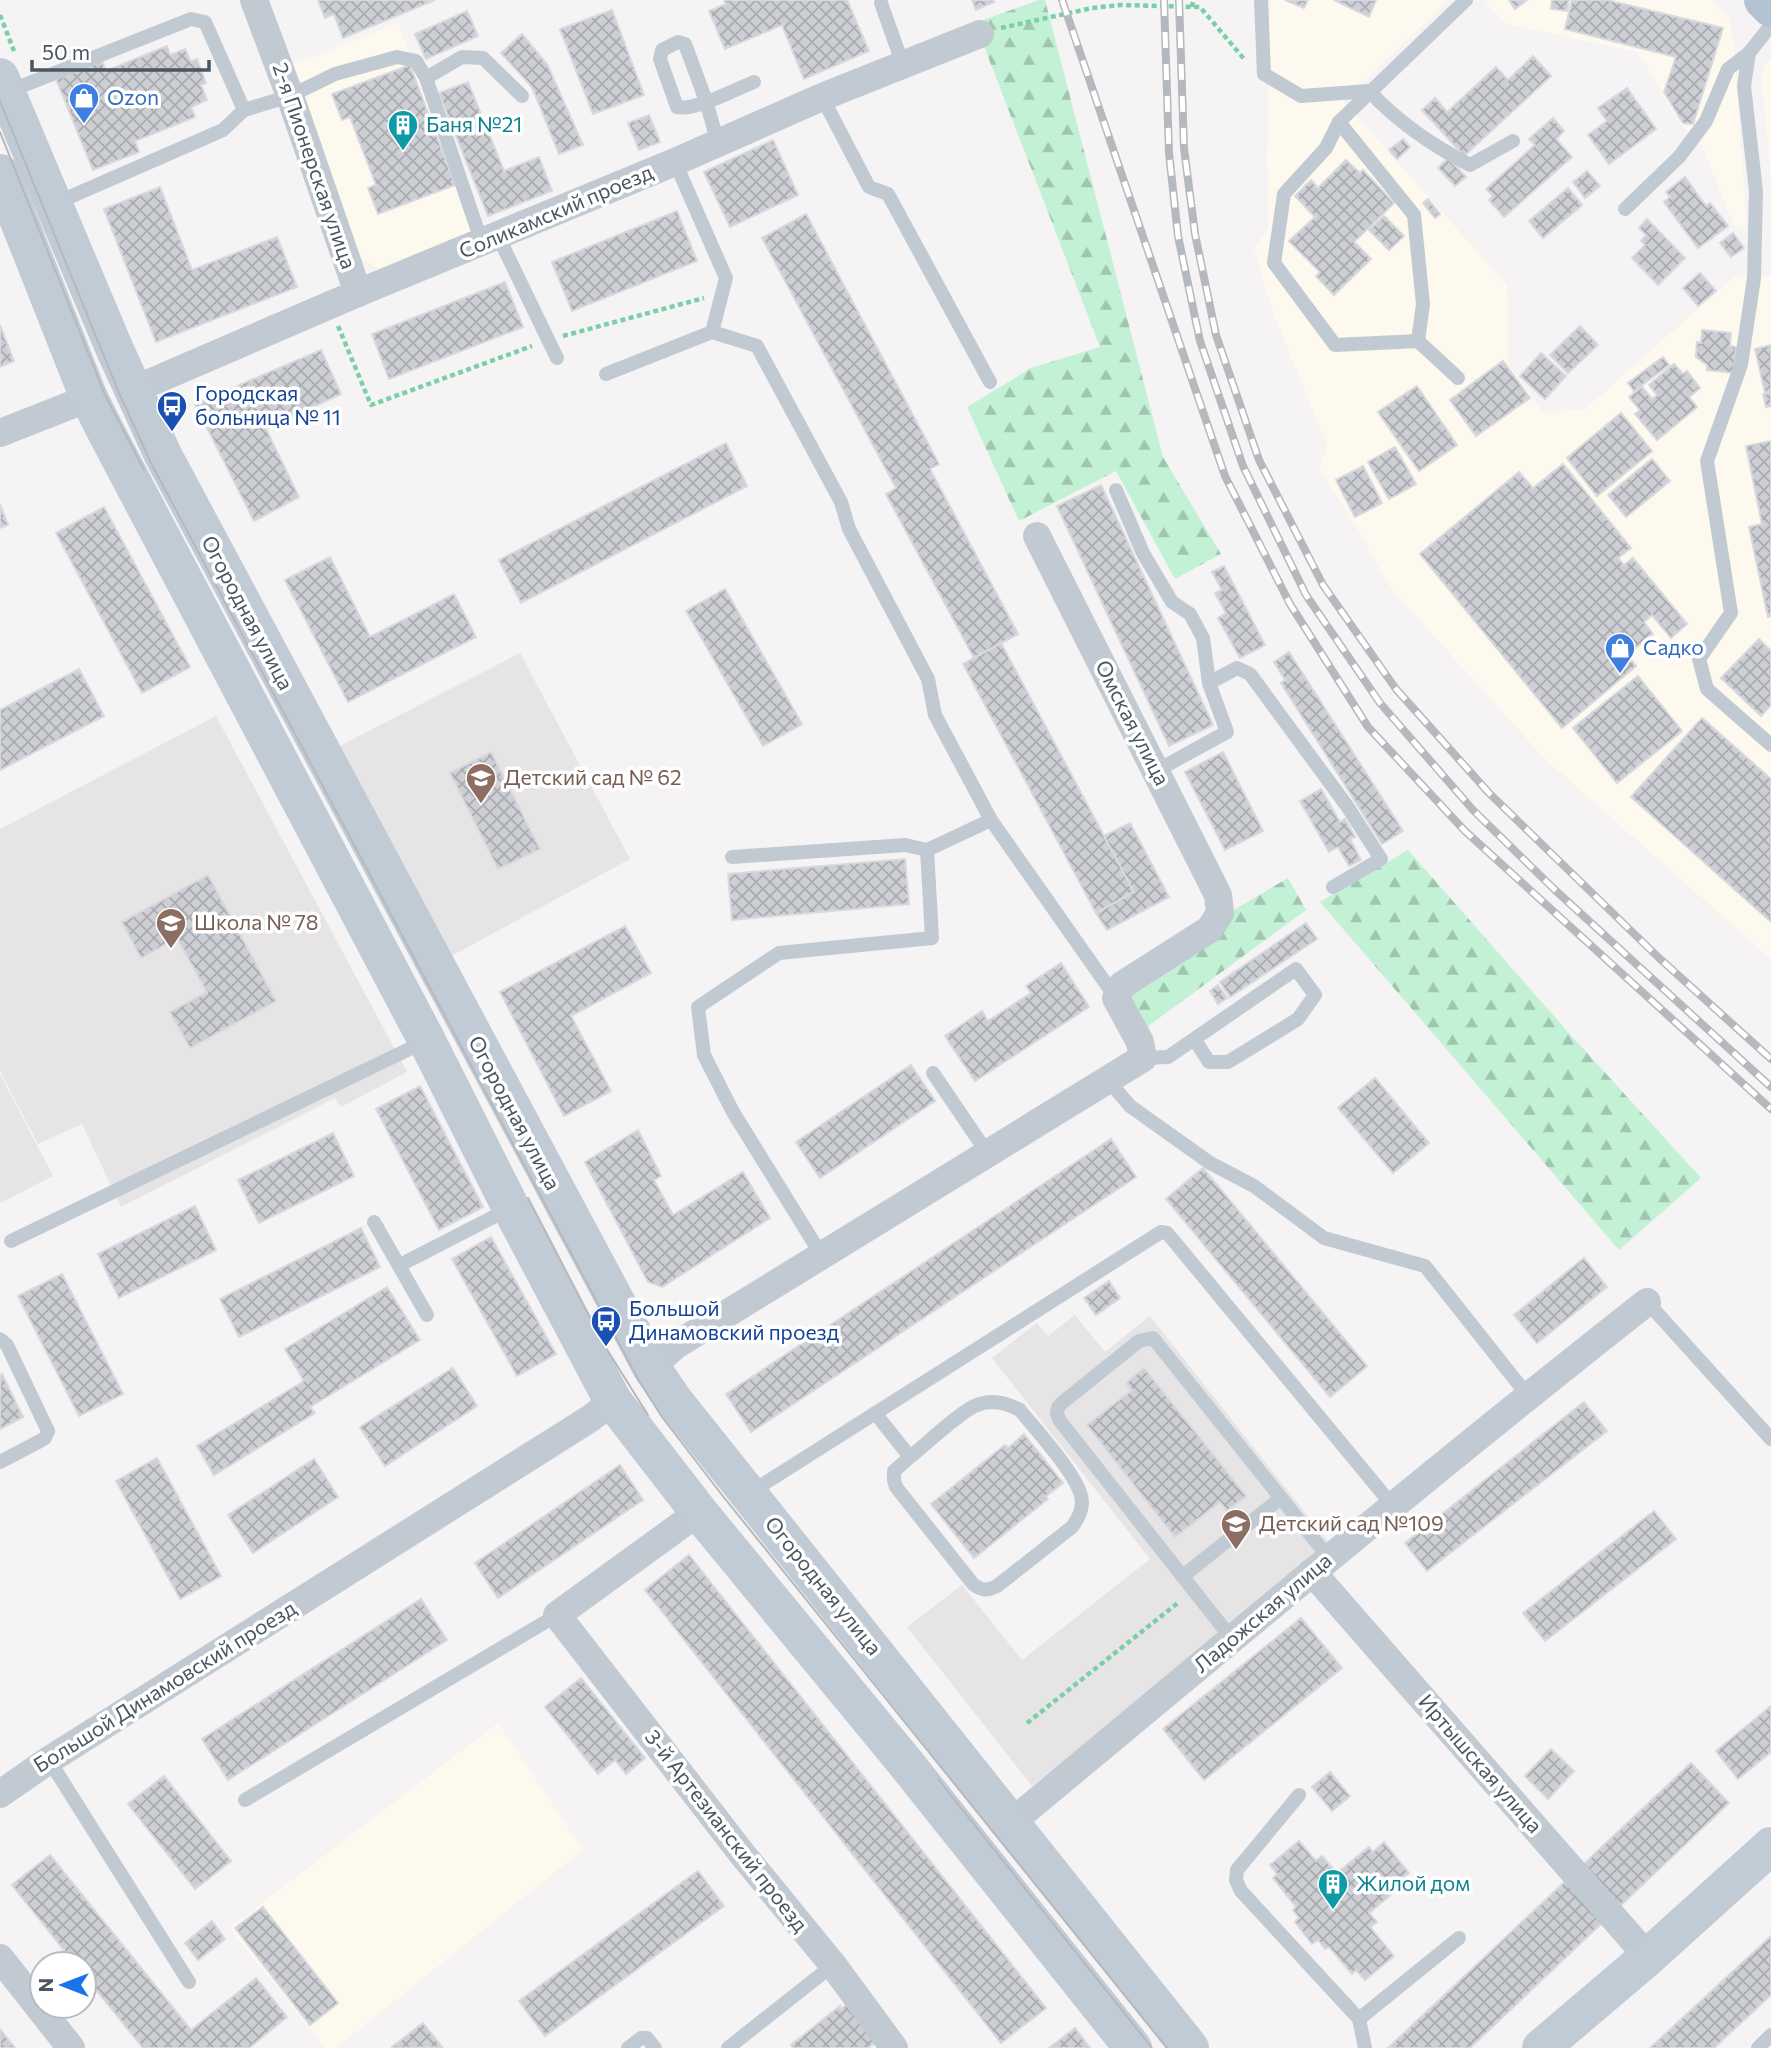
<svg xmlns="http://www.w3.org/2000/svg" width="1771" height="2048" font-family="Commissioner,sans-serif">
<defs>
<pattern id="forest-firs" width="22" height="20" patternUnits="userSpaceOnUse" patternTransform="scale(1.75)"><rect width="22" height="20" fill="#c3f1d5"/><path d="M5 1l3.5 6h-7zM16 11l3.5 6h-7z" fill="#a0c6b0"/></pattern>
<pattern id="building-cross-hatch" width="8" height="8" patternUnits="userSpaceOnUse" patternTransform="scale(1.75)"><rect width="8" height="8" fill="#cdcfd5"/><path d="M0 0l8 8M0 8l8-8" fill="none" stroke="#a8abb0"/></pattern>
</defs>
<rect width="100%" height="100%" fill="#f5f3f3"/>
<g fill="#fdf9ef">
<polygon points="1270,0 1449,0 1343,101 1507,285 1509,365 1543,412 1584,410 1734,277 1771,275 1771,959 1545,759 1392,590 1354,523 1318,468 1328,448 1273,312 1254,248 1268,229 1267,157"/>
<polygon points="1489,0 1712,0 1730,20 1734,46 1747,231 1734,226 1702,146 1683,128 1638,52 1507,24 1485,4"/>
<polygon points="398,23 477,235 384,271 365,262 357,248 291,65"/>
<polygon points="1771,58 1771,179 1761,75 1765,63"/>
<polygon points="498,1723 583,1850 336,2048 325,2048 229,1928"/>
</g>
<g fill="#e6e4e5">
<polygon points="520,653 630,859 444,960 332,750"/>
<polygon points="216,716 407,1072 341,1107 335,1098 121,1207 82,1124 38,1144 0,1071 0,829"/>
<polygon points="0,1074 53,1176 0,1203"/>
<polygon points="1075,1315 1105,1352 1150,1316 1333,1548 1032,1786 907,1627 962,1585 1022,1660 1150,1559 992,1358 1037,1323 1048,1336"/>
</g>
<g fill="url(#forest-firs)">
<polygon points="1039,0 1045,0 1163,457 1221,554 1175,579 1116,471 1019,521 967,407 1031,368 1100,347 975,23"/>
<polygon points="1408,850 1567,1031 1701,1178 1619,1250 1320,902"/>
<polygon points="1288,878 1306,910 1143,1030 1127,999 1227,914"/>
</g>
<g fill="url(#building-cross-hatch)" stroke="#d7d9de" stroke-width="2">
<polygon points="318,0 435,0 343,38 334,14 325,18"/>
<polygon points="724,0 847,0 869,51 804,79 782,25 725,49 709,11 726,4"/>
<polygon points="972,0 993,0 994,2 976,10"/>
<polygon points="1285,0 1308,0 1304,8"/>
<polygon points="1334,0 1376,0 1369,17"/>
<polygon points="1509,0 1527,0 1515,9"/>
<polygon points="1552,0 1569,0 1567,11 1551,9"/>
<polygon points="1572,0 1607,0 1723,28 1693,124 1683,123 1664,92 1676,57 1565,29"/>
<polygon points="612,10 644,95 593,114 560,29"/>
<polygon points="467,11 478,36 426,59 415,34"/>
<polygon points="522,34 547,64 583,145 559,154 532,87 501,53"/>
<polygon points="167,46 170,55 185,49 191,62 197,59 206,83 201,85 207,100 191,107 195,117 135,141 139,152 93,170 56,79 102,61 106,71"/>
<polygon points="1533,56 1551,76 1464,156 1422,110 1435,98 1447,112 1496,67 1508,80"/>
<polygon points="410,65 455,185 378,214 368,188 376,185 350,117 342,120 332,94"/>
<polygon points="468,82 504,171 539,157 552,191 488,216 439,93"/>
<polygon points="1627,88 1656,129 1609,164 1588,135 1607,121 1598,108"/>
<polygon points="649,115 660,142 639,150 628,123"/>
<polygon points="1553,118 1564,131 1556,139 1572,157 1504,217 1489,200 1493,196 1486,189 1535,145 1529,139"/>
<polygon points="1403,139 1410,147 1397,159 1389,150"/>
<polygon points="773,140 798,195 730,227 704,172"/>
<polygon points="1448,158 1466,177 1455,186 1438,168"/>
<polygon points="1346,160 1360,173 1363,170 1394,203 1354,242 1371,259 1334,295 1316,276 1320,272 1289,241 1315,217 1295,196 1311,180 1318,188"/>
<polygon points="1587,171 1600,186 1585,198 1573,182"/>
<polygon points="1685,177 1706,206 1710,203 1728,226 1698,248 1664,202 1670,197 1666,192"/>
<polygon points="160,187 192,270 277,237 297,287 156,342 104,209"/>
<polygon points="1568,188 1582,205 1543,238 1529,221"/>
<polygon points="1428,199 1440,214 1435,218 1423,203"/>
<polygon points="677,211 697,261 572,311 552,262"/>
<polygon points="806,214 939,464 930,469 1018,634 974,658 886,494 896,488 762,238"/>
<polygon points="1384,216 1404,236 1389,250 1369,230"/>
<polygon points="1647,219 1685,258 1658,285 1632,258 1645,245 1641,241 1646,235 1639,228"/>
<polygon points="1733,233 1744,248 1731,257 1720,243"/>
<polygon points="1700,273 1716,291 1698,306 1683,288"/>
<polygon points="505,282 523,327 389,379 372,334"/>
<polygon points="0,325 14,361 0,367"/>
<polygon points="1580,326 1598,345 1568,373 1550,355"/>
<polygon points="1702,330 1731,333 1730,346 1736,347 1734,373 1707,370 1707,365 1696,357 1697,342 1701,343"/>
<polygon points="1771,345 1771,391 1765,393 1755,349"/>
<polygon points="321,350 341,394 266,429 299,497 254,521 195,404"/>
<polygon points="1541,353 1566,376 1545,399 1520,376"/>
<polygon points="1663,357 1669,365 1634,391 1628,383"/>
<polygon points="1503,361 1530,398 1476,436 1450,400"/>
<polygon points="1674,364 1683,374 1687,371 1700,388 1689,397 1697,407 1657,440 1635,414 1640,410 1629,397 1642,387 1652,399 1657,395 1649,385"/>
<polygon points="1417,386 1457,445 1419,471 1378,412"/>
<polygon points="1771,393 1771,406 1766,407 1763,394"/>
<polygon points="1621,413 1652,451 1597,496 1567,458"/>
<polygon points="1771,441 1771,616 1768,617 1749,527 1762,524 1746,446"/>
<polygon points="726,443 747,486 521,603 499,560"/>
<polygon points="1395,447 1416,484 1389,499 1368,462"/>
<polygon points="1652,459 1670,481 1626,517 1608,495"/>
<polygon points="1563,464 1631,548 1618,558 1624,565 1633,558 1687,624 1671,638 1652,615 1644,622 1653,634 1627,655 1636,666 1562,728 1420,554 1519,472 1533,488"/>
<polygon points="1363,466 1382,503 1355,517 1336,480"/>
<polygon points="1101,485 1213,725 1169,746 1057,506"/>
<polygon points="0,504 8,525 0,528"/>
<polygon points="104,507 190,667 142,693 56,533"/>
<polygon points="330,557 370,637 454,594 476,637 348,702 285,580"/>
<polygon points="1224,566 1265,645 1240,658 1218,618 1226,613 1215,593 1222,590 1212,572"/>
<polygon points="725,589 802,724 763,746 686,611"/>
<polygon points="1759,639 1771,651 1771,705 1761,716 1721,678"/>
<polygon points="1001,643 1134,892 1096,913 963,664"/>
<polygon points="1289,652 1403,831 1382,844 1281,683 1285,680 1274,662"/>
<polygon points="79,669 104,716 0,770 0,710"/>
<polygon points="1638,676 1682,731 1617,783 1573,728"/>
<polygon points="1702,718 1771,779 1771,922 1631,797"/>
<polygon points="491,752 540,849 498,869 450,773"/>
<polygon points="1223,752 1263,831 1225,850 1185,772"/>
<polygon points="1321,789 1340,822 1345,819 1355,837 1350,839 1361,860 1349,866 1338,847 1329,852 1300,801"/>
<polygon points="1130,823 1169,897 1107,930 1096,913 1134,892 1104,836"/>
<polygon points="905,859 909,904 732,920 728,874"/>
<polygon points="208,875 276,1001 190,1048 170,1012 207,992 177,938 141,958 122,922"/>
<polygon points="1306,923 1317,939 1230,997 1220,982"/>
<polygon points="625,926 651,973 571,1016 611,1091 564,1116 500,992"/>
<polygon points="1061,963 1089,1007 975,1081 945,1036 982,1011 988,1021 1031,993 1026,986"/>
<polygon points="1218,985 1227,998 1218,1004 1210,991"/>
<polygon points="911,1065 935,1101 820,1178 796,1142"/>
<polygon points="1375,1078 1429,1143 1393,1173 1338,1108"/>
<polygon points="420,1086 483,1207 439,1230 376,1109"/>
<polygon points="638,1130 661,1176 654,1180 673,1215 743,1172 770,1218 662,1287 648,1282 585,1162"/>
<polygon points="333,1133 354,1176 259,1223 238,1180"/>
<polygon points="1111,1139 1136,1177 751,1432 726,1394"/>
<polygon points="1203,1168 1367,1366 1330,1397 1166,1199"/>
<polygon points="195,1206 216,1250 119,1298 98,1254"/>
<polygon points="361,1228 380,1267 239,1337 220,1299"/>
<polygon points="491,1237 556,1354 517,1376 452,1259"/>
<polygon points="1584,1258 1607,1287 1537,1343 1514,1315"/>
<polygon points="62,1274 123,1394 79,1416 18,1296"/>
<polygon points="1109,1281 1120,1298 1096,1315 1084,1298"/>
<polygon points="387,1287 420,1340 310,1407 315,1413 214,1475 197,1446 304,1381 285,1349"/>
<polygon points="453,1368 477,1406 385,1466 360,1427"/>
<polygon points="1144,1368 1246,1496 1227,1511 1220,1502 1175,1537 1087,1425 1132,1390 1126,1383"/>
<polygon points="2,1374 23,1417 0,1429 0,1376"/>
<polygon points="1584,1402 1607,1431 1427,1571 1405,1543"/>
<polygon points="1024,1434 1063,1483 1046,1496 1048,1499 974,1558 931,1504 1005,1445 1008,1448"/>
<polygon points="157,1458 221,1576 180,1599 116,1481"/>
<polygon points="314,1459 338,1497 253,1553 228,1515"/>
<polygon points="620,1465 643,1500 498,1598 475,1563"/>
<polygon points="1654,1511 1676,1539 1545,1641 1523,1613"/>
<polygon points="689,1555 1046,2008 1001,2043 645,1590"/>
<polygon points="421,1599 447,1640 228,1780 202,1739"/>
<polygon points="1301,1618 1342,1668 1204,1780 1163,1729"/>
<polygon points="581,1678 645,1758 626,1774 615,1760 598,1774 545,1707"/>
<polygon points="1771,1706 1771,1752 1738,1779 1716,1751"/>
<polygon points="1551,1749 1574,1771 1548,1799 1525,1776"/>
<polygon points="1691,1763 1729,1803 1470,2048 1388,2048"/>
<polygon points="1330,1772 1350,1796 1332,1811 1312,1787"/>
<polygon points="164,1776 231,1861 195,1889 128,1804"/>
<polygon points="1299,1841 1316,1861 1322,1856 1337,1873 1369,1847 1373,1852 1384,1842 1409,1873 1398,1882 1401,1886 1369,1913 1377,1922 1370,1927 1394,1956 1365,1980 1356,1970 1352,1974 1329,1947 1325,1949 1318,1940 1312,1944 1295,1922 1299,1918 1293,1910 1296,1907 1273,1878 1277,1874 1270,1865"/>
<polygon points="50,1855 191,2030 256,1978 287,2017 249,2048 143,2048 84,1975 84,1964 75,1964 12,1885"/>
<polygon points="698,1871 724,1906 545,2036 519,2001"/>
<polygon points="263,1907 338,2003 310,2025 235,1928"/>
<polygon points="212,1921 225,1939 198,1960 185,1943"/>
<polygon points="1771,1936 1771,1995 1714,2048 1650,2048"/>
<polygon points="851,2001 881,2038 868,2048 793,2048 791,2045 840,2006 841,2009"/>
<polygon points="423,2023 442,2047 392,2048 392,2047"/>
<polygon points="1075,2028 1090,2048 1049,2048"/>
<polygon points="0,2029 15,2048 0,2048"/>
</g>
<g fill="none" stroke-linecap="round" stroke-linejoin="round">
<g stroke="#7ad0a6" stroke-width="4.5" stroke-dasharray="5 3.5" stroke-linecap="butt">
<polyline points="1192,7 1193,0"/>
<polyline points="0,15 14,51"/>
<polyline points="1001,28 1092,8 1120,5 1200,7 1245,60"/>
<polyline points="338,326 371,405 532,346"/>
<polyline points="563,336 704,298"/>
<polyline points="1027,1723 1179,1602"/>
</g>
<g stroke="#c1cad2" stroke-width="14">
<path d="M1261,0l3,74 37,22 68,-5c29,31 64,55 101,74l43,-24"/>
<polyline points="881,3 903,65"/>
<polyline points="1771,25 1749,53 1744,86 1756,191 1754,278 1741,365 1707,461 1731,613 1699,659 1707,689 1771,745"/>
<polyline points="426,78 462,57 483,58 522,96"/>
<polyline points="7,92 191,19 205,22 244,110"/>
<polyline points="822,97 869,187 888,194 990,382"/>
<polyline points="1339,122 1414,215 1423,304 1418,341"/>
<path d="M718,143l-12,-42 -21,-57 -7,-2 -16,8 -2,9 17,48c19,4 58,-18 77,-25"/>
<polyline points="675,162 726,278 712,332"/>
<polyline points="56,203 223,130 244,110 290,96 335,74 397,57 416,61 426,78 482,243"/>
<polyline points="1625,209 1679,157 1706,121 1728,69 1749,53"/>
<polyline points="498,236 557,358"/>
<polyline points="606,374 712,332 757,346 841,502 849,529 928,679 935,715 991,820 1116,998"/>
<polyline points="1458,378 1418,341 1335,345 1274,263 1284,194 1326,148 1339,122 1466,0"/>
<polyline points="1116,490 1143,553 1172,602 1190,614 1203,638 1209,683"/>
<polyline points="1156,771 1227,732 1209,683 1237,668 1250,674 1347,806 1381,859 1333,887"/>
<polyline points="732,857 905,845 927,850 991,820"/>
<polyline points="1143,1058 1168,1057 1296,969 1315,995 1298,1019 1228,1062 1209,1062 1195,1040"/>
<polyline points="933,1073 988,1154"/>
<polyline points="1108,1080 1130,1106 1210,1163 1254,1186 1324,1238 1425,1266 1528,1396"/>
<polyline points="374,1222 427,1315"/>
<polyline points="11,1241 426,1041"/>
<polyline points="822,1256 733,1112 704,1055 698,1007 779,953 932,938 927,850"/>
<polyline points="400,1265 509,1209"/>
<polyline points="1647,1302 1771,1439"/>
<polyline points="0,1339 7,1345 48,1431 45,1438 40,1441 0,1462"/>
<path d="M875,1413l35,44c15,-12 52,-47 67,-52 14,-6 30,-2 43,5 15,19 62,69 62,92 0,10 -4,17 -10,25l-75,59c-10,5 -15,5 -24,-2l-77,-97 -2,-7v-9l16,-14"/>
<polyline points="751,1492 1161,1232 1167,1233 1173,1240 1393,1506"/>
<polyline points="1183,1576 1281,1498"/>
<polyline points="1232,1639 1060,1421 1057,1414 1058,1407 1063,1402 1139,1341 1153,1338 1329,1558"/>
<polyline points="49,1760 189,1982"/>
<polyline points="1299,1795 1237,1870 1236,1880 1241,1891 1359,2019 1365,2048"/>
<polyline points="245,1800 557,1615"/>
<polyline points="1359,2019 1459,1938"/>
<polyline points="628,2048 641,2038 647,2038 655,2048"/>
<polyline points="728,2048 833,1965"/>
<polyline points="1758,2048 1771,2035"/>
</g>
<g stroke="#c1cad2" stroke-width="28">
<polyline points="254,0 290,96 358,293"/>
<polyline points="133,390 358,293 675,162 822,97 980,34"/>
<polyline points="0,433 89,398"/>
<polyline points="651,1367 676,1345 1143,1058 1140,1042 1116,998 1122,985 1210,929 1220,913 1218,895 1037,536"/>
<polyline points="699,1512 557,1615 743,1855 833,1965 894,2048"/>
<polyline points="1312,1572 1648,1957"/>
<polyline points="0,1794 49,1760 591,1418 613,1401"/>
<path d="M1012,1822c210,-175 420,-351 635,-520"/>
<polyline points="0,1958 71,2048"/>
</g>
<g stroke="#c1cbd6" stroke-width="38">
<polyline points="0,77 115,350 163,455 651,1367 672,1398 1190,2048"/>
<polyline points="0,173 89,398 105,430 427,1041 511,1208 613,1401 699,1512 904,1761 1133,2048"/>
<polyline points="1541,2048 1648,1957 1771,1846"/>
</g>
<polyline stroke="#b3c2d1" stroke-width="38" points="1763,0 1771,8"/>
<g stroke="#b5b8bd" stroke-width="2">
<polyline points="0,101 119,393 152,465 638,1379 662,1417 722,1495 1167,2048"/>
<polyline points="0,132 105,395 144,470"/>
<polyline points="528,1198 606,1348 648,1415"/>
<polyline points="938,1779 1152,2048"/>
</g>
<g stroke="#b5b8bd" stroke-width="8">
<g id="rail">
<polyline points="1062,0 1225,476 1290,604 1368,727 1465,831 1771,1109"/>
<polyline points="1164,0 1169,153 1178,236 1200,341 1243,466 1306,595 1380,703 1473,810 1555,890 1771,1087"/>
<polyline points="1179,0 1184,148 1195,234 1216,335 1259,460 1323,585 1396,689 1489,793 1658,957 1771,1059"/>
</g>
</g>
<use href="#rail" stroke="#fff" stroke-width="5" stroke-dasharray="16" stroke-linecap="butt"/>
</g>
<defs>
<g id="shop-pin" transform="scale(1.575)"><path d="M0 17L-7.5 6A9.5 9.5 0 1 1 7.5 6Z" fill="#3f7fe0" stroke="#fff"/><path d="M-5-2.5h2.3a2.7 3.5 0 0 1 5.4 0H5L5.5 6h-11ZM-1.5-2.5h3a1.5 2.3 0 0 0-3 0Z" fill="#fff"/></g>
<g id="building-pin" transform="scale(1.575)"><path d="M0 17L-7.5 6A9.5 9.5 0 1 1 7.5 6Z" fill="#0f9aa8" stroke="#fff"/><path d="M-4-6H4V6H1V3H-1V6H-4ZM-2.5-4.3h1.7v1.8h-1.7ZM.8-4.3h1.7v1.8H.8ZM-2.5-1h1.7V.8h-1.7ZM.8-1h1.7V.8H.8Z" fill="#fff"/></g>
<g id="bus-pin" transform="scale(1.575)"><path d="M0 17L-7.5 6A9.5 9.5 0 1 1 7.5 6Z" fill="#1a4fb4" stroke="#fff"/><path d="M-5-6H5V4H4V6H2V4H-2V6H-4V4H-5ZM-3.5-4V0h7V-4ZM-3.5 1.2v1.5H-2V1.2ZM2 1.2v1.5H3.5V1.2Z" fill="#fff"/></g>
<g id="school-pin" transform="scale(1.575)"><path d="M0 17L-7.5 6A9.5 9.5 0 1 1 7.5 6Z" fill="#8d6e63" stroke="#fff"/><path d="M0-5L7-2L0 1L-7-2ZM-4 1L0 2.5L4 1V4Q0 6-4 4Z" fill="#fff"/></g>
</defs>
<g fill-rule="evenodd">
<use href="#shop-pin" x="84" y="98"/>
<use href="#building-pin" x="403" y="125"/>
<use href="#bus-pin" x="172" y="406"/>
<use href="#shop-pin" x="1620" y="648"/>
<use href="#school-pin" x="481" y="778"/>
<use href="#school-pin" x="171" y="923"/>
<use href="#bus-pin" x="606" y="1321"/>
<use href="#school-pin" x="1236" y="1524"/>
<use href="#building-pin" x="1333" y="1884"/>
</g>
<g text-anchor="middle" stroke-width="7" stroke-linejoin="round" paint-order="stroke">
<g font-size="21" fill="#366cbe" stroke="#fff" text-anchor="start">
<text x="107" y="105">Ozon</text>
<text x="1643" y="655">Садко</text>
</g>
<g font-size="21" fill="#0d838f" stroke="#fff" text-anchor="start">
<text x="426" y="132">Баня №21</text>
<text x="1356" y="1891">Жилой дом</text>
</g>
<g font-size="21" fill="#4a5661" stroke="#fff">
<text transform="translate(314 166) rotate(71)" y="7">2-я Пионерская улица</text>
<text transform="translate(556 212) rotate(-23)" y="7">Соликамский проезд</text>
<text transform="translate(247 613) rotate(62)" y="7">Огородная улица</text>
<text transform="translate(1132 723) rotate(63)" y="7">Омская улица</text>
<text transform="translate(514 1113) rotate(62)" y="7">Огородная улица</text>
<text transform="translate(823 1586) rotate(51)" y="7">Огородная улица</text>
<text transform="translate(1263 1613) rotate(-40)" y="7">Ладожская улица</text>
<text transform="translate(165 1687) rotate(-32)" y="7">Большой Динамовский проезд</text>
<text transform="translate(1480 1764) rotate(49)" y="7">Иртышская улица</text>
<text transform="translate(726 1831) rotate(52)" y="7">3-й Артезианский проезд</text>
</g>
<g font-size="21" fill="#164399" stroke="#fff" text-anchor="start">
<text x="195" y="401">Городская<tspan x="195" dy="24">больница № 11</tspan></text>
<text x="629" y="1316">Большой<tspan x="629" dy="24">Динамовский проезд</tspan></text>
</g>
<g font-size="21" fill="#785e54" stroke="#fff" text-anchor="start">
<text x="504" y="785">Детский сад № 62</text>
<text x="194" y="930">Школа № 78</text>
<text x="1259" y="1531">Детский сад №109</text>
</g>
</g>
<g transform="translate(63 1985) rotate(270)"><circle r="33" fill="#ffffff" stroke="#b7bbc0" stroke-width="2"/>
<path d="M0-5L12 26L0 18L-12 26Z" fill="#1a73e8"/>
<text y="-10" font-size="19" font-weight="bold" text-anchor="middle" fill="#4a5661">N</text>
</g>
<path d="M32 60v10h177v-10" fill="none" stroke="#4a5661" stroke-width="3.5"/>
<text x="42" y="60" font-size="21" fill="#4a5661" stroke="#ffffff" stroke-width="5" paint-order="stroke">50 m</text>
</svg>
